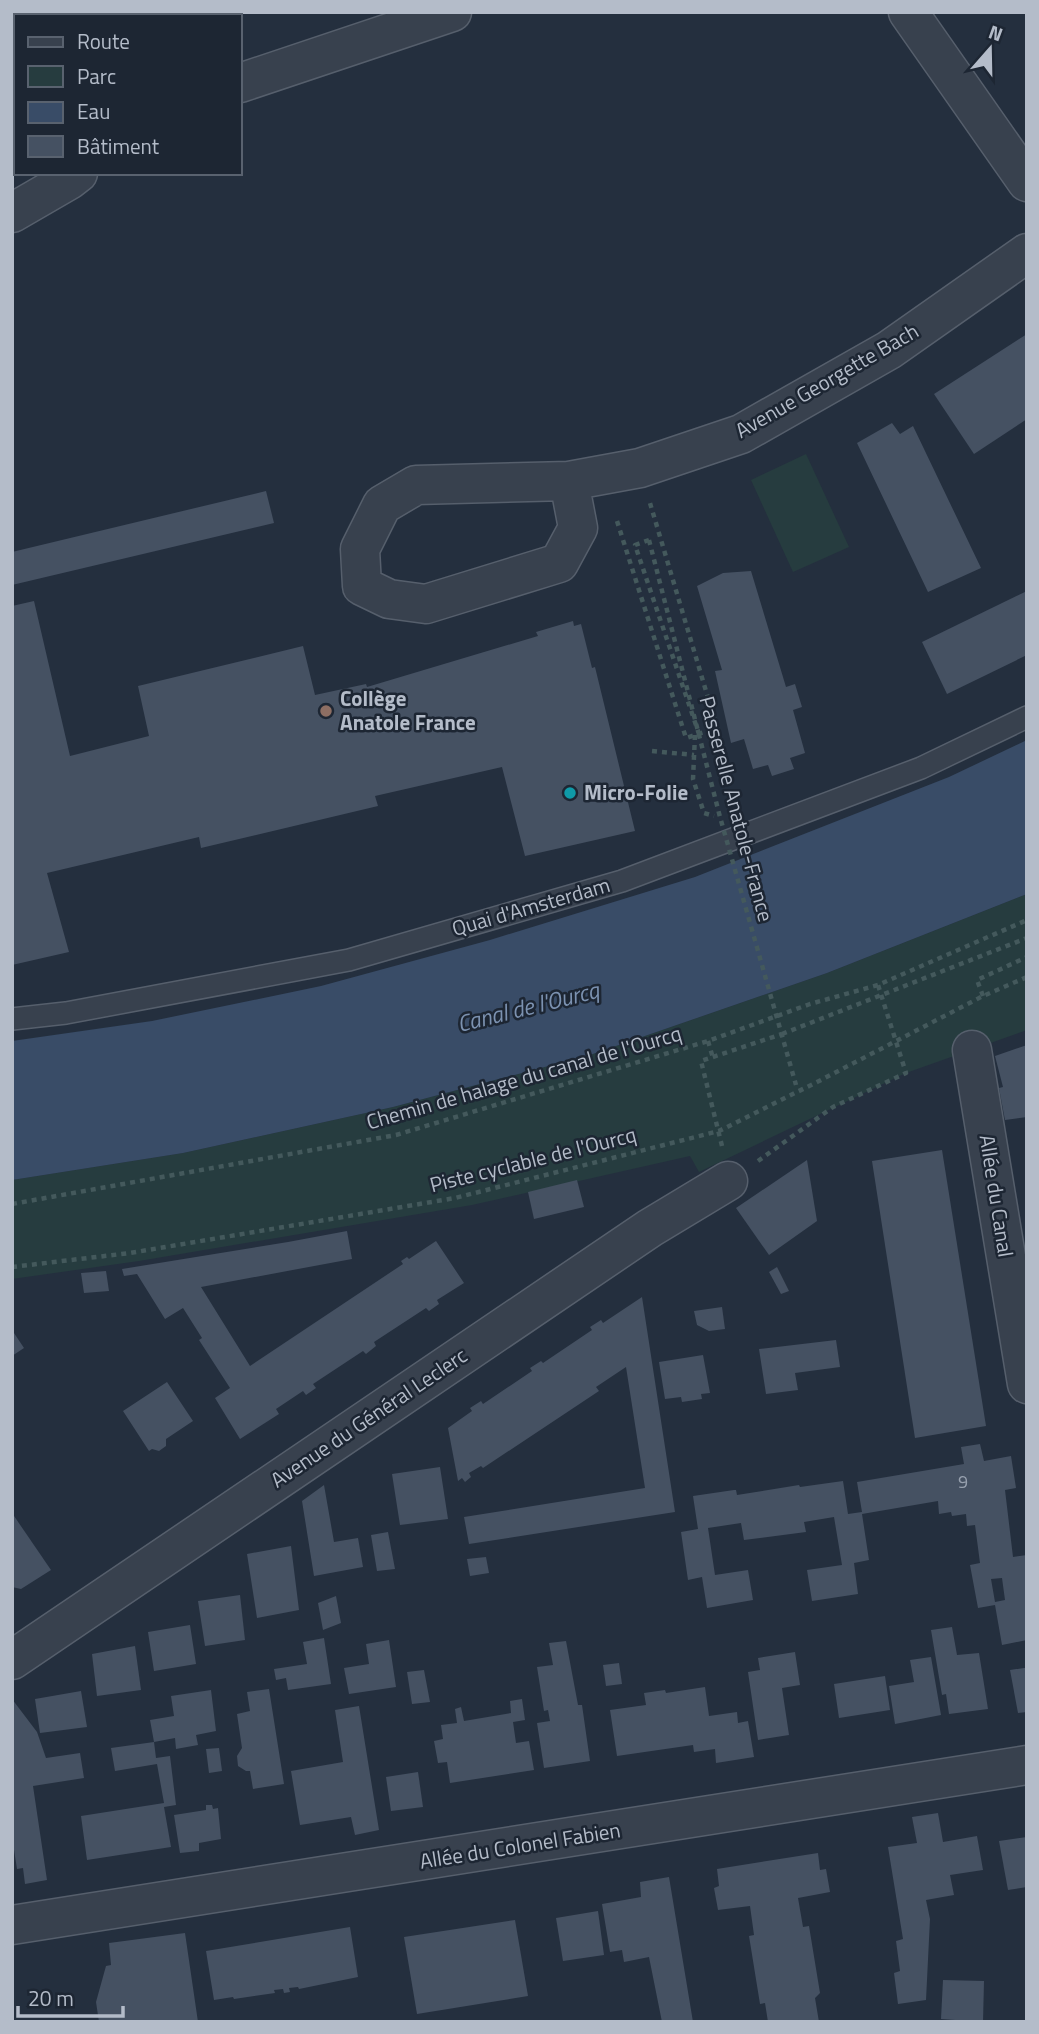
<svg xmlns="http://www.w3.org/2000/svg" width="1039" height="2034" font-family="'Titillium Web',sans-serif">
<rect width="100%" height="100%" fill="#242f3e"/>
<g fill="#263c3f">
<polygon points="806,454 849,547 793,572 751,480"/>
<polygon points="1027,894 1027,1030 906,1073 699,1172 690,1156 472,1205 139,1261 12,1279 12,1180 183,1153 393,1107 590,1055 827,973"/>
</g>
<polygon fill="#394c67" points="1027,740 1027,894 827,973 590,1055 393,1107 183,1153 12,1180 12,1041 152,1021 321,986 490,940 695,877 949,777"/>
<g fill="#455162" fill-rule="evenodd">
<polygon points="23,12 174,12 167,16 24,16"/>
<polygon points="16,46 16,65 12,61 12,48"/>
<polygon points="1027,334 1027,419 974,454 934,394"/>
<polygon points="892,423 900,434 913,426 981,568 928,592 857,443"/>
<polygon points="266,491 274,523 12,585 12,552"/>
<polygon points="751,571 786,687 795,684 802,707 793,710 805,753 790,758 794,769 772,776 768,765 753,769 744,739 731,743 715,671 722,670 697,586 723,573"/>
<polygon points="1027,591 1027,655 947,694 922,642"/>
<polygon points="34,601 70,756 149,736 138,686 303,646 315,695 366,684 367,687 538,636 536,632 573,621 574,626 581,624 592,668 595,667 635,831 525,856 502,767 375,796 378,806 201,848 199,837 47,873 69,952 12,965 12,606"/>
<polygon points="1027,1045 1027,1117 1005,1120 999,1088 1003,1087 995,1056"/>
<polygon points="942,1150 986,1426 915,1438 872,1161"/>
<polygon points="807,1160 817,1221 769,1255 736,1208"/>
<polygon points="577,1180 584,1207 534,1219 528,1192"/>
<polygon points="347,1231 352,1259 201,1287 250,1366 403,1264 401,1261 407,1257 409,1259 436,1241 464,1283 437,1300 439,1304 429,1311 426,1308 374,1342 376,1346 366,1354 363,1351 313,1384 316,1388 306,1395 303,1391 276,1409 279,1414 240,1439 215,1398 230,1388 199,1340 202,1338 183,1308 165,1319 137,1274 124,1276 122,1269 288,1242"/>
<polygon points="777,1267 789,1291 781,1294 769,1272"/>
<polygon points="106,1271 109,1291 84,1293 81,1273"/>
<polygon points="642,1297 675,1512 469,1544 464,1517 645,1488 626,1367 596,1387 599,1391 483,1468 481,1466 469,1473 471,1477 465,1482 462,1478 458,1481 448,1428 472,1411 470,1408 481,1401 483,1404 532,1371 530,1368 541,1361 543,1363 592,1330 590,1327 601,1320 603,1323"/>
<polygon points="722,1307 725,1329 709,1331 697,1325 694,1311"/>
<polygon points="12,1330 24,1348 12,1356"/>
<polygon points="836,1340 840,1367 795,1373 798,1390 766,1394 759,1349"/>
<polygon points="703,1355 710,1393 701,1394 702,1399 682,1402 681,1397 665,1399 659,1362"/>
<polygon points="167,1382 193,1421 166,1439 166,1446 159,1451 152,1449 149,1451 123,1411"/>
<path d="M980,1444l4,17 27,-5 5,32 -11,2 8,67 14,-2v85l-25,5 -7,-40 -17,3 -8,-43 10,-2 -5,-38 -8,1 -1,-12 -14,2 -1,-4 -12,2 -1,-13 -76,13 7,46 -15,3 4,31 -46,7 -5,-31 35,-5 -8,-48 -30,5 2,10 -62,8 -3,-17 -33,5 7,47 33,-5 5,30 -46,8 -5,-31 -14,3 -7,-48 17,-3 -5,-33 41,-6h2l1,5 62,-10 1,2 43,-6 5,33 14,-2 -5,-30 107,-18 -3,-17zM1002,1578l3,22 -10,2 -4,-23z"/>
<polygon points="440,1467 448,1519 400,1525 392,1474"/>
<polygon points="324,1485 334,1542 358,1538 363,1567 314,1576 302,1501"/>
<polygon points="12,1513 51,1570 21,1589 12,1587"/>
<polygon points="388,1532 395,1569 377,1571 371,1535"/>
<polygon points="291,1546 299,1610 257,1618 247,1554"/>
<polygon points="486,1557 489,1573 470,1576 467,1559"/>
<polygon points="240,1595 245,1640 205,1646 198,1601"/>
<polygon points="336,1596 341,1623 323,1630 318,1603"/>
<polygon points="190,1625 196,1664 154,1671 148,1632"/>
<polygon points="952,1627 957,1655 979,1653 988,1709 949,1714 946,1694 942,1695 931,1630"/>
<polygon points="324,1638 331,1684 288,1690 286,1678 276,1680 274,1669 307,1664 303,1642"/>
<polygon points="389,1640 396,1687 349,1694 344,1668 369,1664 366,1644"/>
<polygon points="566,1641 578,1705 582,1705 590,1761 544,1768 537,1723 550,1721 548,1710 544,1711 537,1667 553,1665 549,1643"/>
<polygon points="135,1646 141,1690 97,1696 92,1654"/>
<polygon points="795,1652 800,1685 782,1688 789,1735 758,1740 748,1672 760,1670 758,1658"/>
<polygon points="931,1657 941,1715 895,1724 889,1686 914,1682 910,1660"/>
<polygon points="619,1663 622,1684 606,1686 603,1665"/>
<polygon points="1024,1668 1027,1668 1027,1712 1018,1713 1010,1670"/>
<polygon points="424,1670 430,1702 412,1704 407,1672"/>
<polygon points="885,1676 890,1710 839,1718 834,1684"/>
<polygon points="705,1687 709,1716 737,1712 738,1723 748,1721 754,1757 716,1763 715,1749 694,1752 693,1745 617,1756 610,1710 646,1705 644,1693 665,1690 666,1693"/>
<polygon points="269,1689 284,1784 253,1789 250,1771 246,1771 238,1766 237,1756 242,1748 237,1714 250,1711 247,1692"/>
<polygon points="211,1690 216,1731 196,1735 198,1745 176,1749 175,1738 154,1742 156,1758 170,1756 176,1805 164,1807 171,1847 87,1860 81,1816 164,1803 157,1764 115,1771 111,1748 154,1742 150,1720 174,1716 171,1696"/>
<polygon points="81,1691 87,1727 40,1733 35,1699"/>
<polygon points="12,1699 37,1732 46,1758 80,1753 84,1778 33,1786 47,1880 25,1884 23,1868 17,1869 12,1837"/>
<polygon points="522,1699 525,1720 513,1722 516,1743 529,1741 534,1770 450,1783 447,1762 438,1763 434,1741 443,1739 441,1725 457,1723 455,1709 461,1707 464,1721 511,1713 510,1701"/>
<polygon points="359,1706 379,1830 355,1835 351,1817 300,1825 291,1771 343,1762 335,1710"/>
<polygon points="219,1748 222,1771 209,1773 206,1749"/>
<polygon points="418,1772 423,1807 391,1811 386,1777"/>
<polygon points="206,1805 212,1805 213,1809 218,1808 221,1839 199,1843 199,1851 180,1853 174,1815 206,1810"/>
<polygon points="938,1813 943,1842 977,1836 983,1870 950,1875 954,1895 926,1900 930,1919 926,2000 898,2004 894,1973 900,1971 896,1941 903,1939 888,1847 917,1843 912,1817"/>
<polygon points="1027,1837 1027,1887 1008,1890 999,1841"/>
<polygon points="818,1853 820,1870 826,1869 830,1892 798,1898 803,1927 809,1926 820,1993 815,1998 819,2022 768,2022 765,2003 760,2004 749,1936 754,1935 750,1906 718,1910 714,1888 719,1886 717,1869"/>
<polygon points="669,1877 693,2022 662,2022 649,1957 624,1962 622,1950 610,1952 602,1904 641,1897 640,1882"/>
<polygon points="598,1911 604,1955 563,1961 556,1918"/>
<polygon points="515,1920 528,1996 417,2014 404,1937"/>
<polygon points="350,1927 358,1977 299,1989 298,1987 289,1988 290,1992 284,1993 283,1989 274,1990 275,1993 234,1999 233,1997 214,2000 206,1951"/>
<polygon points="185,1933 198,2022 99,2022 96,2002 106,1966 111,1965 109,1943"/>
<polygon points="943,1980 984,1981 983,2022 941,2019"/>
</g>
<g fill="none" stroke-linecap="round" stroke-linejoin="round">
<g stroke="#565f6c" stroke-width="24">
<polyline id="service" points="12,1019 66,1013 349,960 622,881 921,768 1027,717"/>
</g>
<g stroke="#565f6c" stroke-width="41">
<g id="minor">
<polyline points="908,12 1027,182"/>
<polyline points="240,83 452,12"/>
<polyline points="12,213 69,180 78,173"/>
<polyline points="569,481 578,528 559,563 426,604 389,599 362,586 360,549 382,505 416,485 569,481 640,468 741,434 889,350 1027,253"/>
<polyline points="972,1050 1027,1384"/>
<polyline points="12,1660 650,1228 728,1181"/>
<polyline points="12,1925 1027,1765"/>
</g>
</g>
<g stroke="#44595c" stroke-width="4.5" stroke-dasharray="5 5" stroke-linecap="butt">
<polyline points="617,521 686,738 717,728 650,503"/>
<polyline points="649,540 635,545 699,734"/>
<polyline points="695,735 693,779 704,813 714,816"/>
<polyline points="652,751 694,755"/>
<polyline points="983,996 977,980 1027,957"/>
<polyline points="708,1041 713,1058"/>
<polyline points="722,1146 701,1061 782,1034"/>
<polyline points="758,1161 833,1107 906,1073 878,985"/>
<polyline points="12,1204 396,1135 708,1041 810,1004 878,985 1027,920"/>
<polyline points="12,1267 130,1253 455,1198 719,1131 817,1082 983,996 1027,977"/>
</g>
<use href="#service" stroke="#38414e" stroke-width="21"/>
<use href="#minor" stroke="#38414e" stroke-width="38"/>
<g stroke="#44595c" stroke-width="4.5" stroke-dasharray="5 5" stroke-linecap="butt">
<polyline points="649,540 720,817 796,1085"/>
<polyline points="782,1034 1027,938"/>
</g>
</g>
<circle fill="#8d6e63" stroke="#1d2633" stroke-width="2.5" cx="326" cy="711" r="7"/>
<circle fill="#0f9aa8" stroke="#1d2633" stroke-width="2.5" cx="570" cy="793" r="7"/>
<g text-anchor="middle" stroke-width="5" stroke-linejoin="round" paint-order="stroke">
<g font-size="18" fill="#98a1af">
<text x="963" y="1488">9</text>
</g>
<g font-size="21" fill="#b4bcc9" stroke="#1d2633">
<text transform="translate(827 381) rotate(-30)" y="7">Avenue Georgette Bach</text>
<text transform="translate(736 809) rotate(75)" y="7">Passerelle Anatole-France</text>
<text transform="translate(531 907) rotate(-16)" y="7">Quai d'Amsterdam</text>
<text transform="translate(524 1078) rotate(-16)" y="7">Chemin de halage du canal de l'Ourcq</text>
<text transform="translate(533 1160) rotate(-14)" y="7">Piste cyclable de l'Ourcq</text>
<text transform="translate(996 1196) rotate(81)" y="7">Allée du Canal</text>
<text transform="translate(369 1418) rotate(-34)" y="7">Avenue du Général Leclerc</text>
<text transform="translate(520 1846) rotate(-9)" y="7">Allée du Colonel Fabien</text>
</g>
<g font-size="21" font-weight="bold" fill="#b4bcc9" stroke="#1d2633" text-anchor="start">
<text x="340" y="706">Collège<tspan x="340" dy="24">Anatole France</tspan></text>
<text x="584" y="800">Micro-Folie</text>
</g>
<g font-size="23" font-style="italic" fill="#7c92b1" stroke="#1d2633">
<text transform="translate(528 1007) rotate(-14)" y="8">Canal de l'Ourcq</text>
</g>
</g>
<rect width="1039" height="2034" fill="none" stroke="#b4bcc9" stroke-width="28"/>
<rect x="14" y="14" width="228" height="161" fill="#1d2633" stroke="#59626f" stroke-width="2"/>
<rect x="28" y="37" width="35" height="10" fill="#38414e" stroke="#59626f" stroke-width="2"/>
<text x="77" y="49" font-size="21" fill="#b4bcc9">Route</text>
<rect x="28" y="66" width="35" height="21" fill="#263c3f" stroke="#59626f" stroke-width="2"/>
<text x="77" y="84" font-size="21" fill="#b4bcc9">Parc</text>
<rect x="28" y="102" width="35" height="21" fill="#394c67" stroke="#59626f" stroke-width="2"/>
<text x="77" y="119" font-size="21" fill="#b4bcc9">Eau</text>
<rect x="28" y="136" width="35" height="21" fill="#455162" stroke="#59626f" stroke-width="2"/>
<text x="77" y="154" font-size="21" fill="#b4bcc9">Bâtiment</text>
<g transform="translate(990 49) rotate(20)" stroke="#1d2633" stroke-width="5" paint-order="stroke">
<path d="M0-5L12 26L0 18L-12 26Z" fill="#b4bcc9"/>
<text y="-10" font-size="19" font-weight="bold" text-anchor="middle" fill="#b4bcc9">N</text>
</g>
<path d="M18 2006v10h105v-10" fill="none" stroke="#b4bcc9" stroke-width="3.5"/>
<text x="28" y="2006" font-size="21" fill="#b4bcc9" stroke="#1d2633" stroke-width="5" paint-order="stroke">20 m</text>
</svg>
